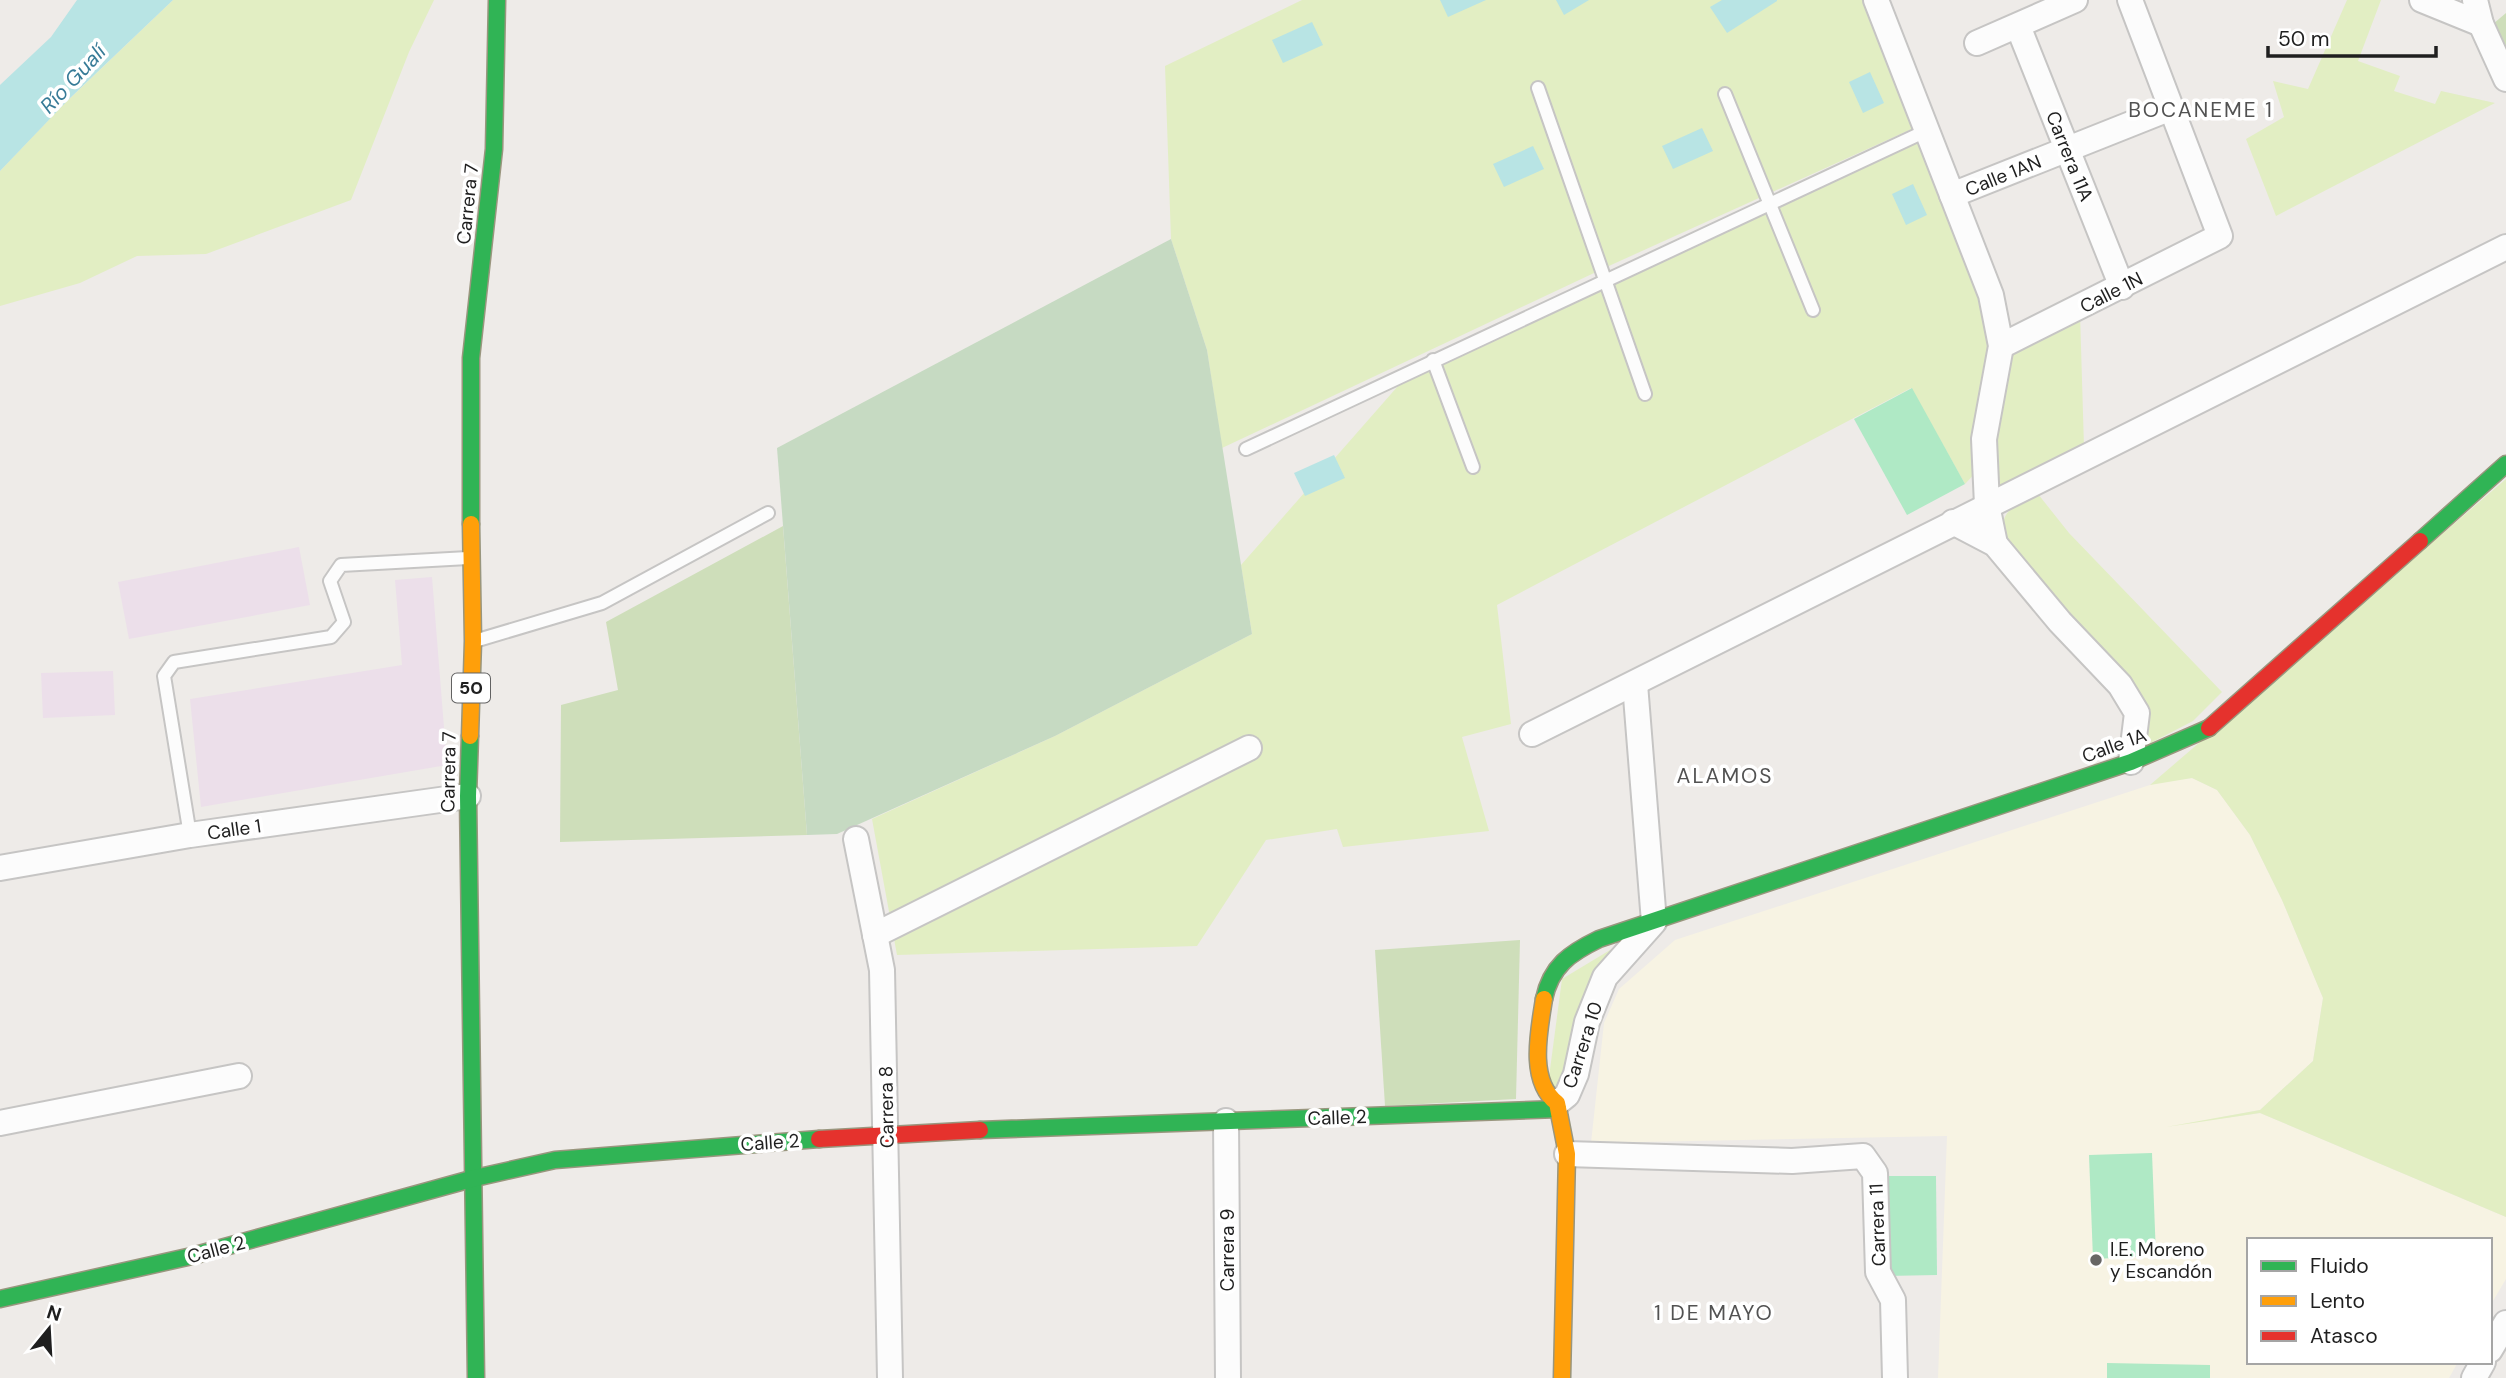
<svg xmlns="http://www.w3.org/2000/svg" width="2506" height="1378" font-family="'DM Sans',sans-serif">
<rect width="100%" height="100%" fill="#eeebe8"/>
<g fill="#ecdfea">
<polygon points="299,547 310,605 129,639 118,582"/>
<polygon points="432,577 447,765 201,807 190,699 402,665 395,580"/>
<polygon points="113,671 115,715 43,718 41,673"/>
</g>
<polygon fill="#f7f3e3" points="2192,778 2217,790 2250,835 2282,900 2323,998 2313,1061 2260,1110 2196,1122 2260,1113 2506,1217 2506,1279 2490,1306 2490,1240 2249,1240 2249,1362 2458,1362 2449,1378 1938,1378 1947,1136 1591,1143 1604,1023 1619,989 1675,940 2159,782"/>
<g fill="#e2eec3">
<polygon points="173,0 434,0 409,52 351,200 206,254 137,256 80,283 0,306 0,171 61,107"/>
<polygon points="1302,0 1869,0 1914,128 1611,265 1222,448 1207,350 1171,239 1165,66"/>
<polygon points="2347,0 2381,0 2358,61 2400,76 2394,91 2435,104 2441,91 2495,103 2276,216 2246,139 2284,117 2273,81 2308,89"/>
<polygon points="1924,140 1986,312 1991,349 1980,468 1965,484 1911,388 1497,605 1511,724 1462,737 1489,831 1343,847 1337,829 1266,840 1197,946 897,955 872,819 1055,736 1252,634 1241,565 1398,386"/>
<polygon points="2080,313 2084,447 1994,494 1993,437 2006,352"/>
<polygon points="2506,479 2506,1217 2260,1113 2166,1127 2260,1110 2313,1061 2323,998 2282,900 2250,835 2217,790 2192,778 2150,785"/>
<path d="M2038,494l31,39 153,159 -29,29 -52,27 7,-38 -7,-15 -130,-145c-18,-35 -3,-42 27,-56z"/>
<polygon points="1635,935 1564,1092 1547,1092 1562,979"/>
</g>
<g fill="#cedeba">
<polygon points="2506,13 2506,48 2493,24"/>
<polygon points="783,526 807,835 560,842 561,705 618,690 606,622"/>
<polygon points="1520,940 1516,1099 1385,1106 1375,950"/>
</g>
<polygon fill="#c6dac2" points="1171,239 1207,350 1252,634 1055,736 837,834 807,835 777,448"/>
<g fill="#afe9c5">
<polygon points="1912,388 1965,484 1907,515 1854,419"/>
<polygon points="2152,1153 2156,1256 2093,1259 2089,1155"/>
<polygon points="1885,1176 1936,1176 1937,1275 1886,1276"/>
<polygon points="2107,1363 2210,1365 2210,1378 2107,1378"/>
</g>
<g fill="#b8e4e4">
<polygon points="77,0 173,0 67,101 0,171 0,85 51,37"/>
<polygon points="1440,0 1486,0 1448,17"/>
<polygon points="1556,0 1589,0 1564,15"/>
<polygon points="1722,0 1777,0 1777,1 1727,33 1710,7"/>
<polygon points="1312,22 1323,45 1283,63 1272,40"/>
<polygon points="1870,72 1884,103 1863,113 1849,82"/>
<polygon points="1702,128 1713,151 1673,169 1662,146"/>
<polygon points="1533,146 1544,169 1504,187 1493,164"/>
<polygon points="1913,184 1927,215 1906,225 1892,194"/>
<polygon points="1334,455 1345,478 1305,496 1294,473"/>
</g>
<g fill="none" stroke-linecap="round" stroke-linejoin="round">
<g stroke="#c6c5c4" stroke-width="16">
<g id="lane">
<polyline points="1538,88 1645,394"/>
<polyline points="1725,94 1813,310"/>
<polyline points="1433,360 1473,467"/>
<polyline points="1246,449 1928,130"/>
<polyline points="478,640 602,603 768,513"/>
<polyline points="190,835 164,676 174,662 331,637 344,622 330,581 341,565 468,558"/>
</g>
</g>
<g stroke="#c6c5c4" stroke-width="28">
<g id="street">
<polyline points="1876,0 1991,295 2001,346 1984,439 1987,505 1995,544"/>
<polyline points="2422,0 2481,24"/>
<polyline points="2475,0 2481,24 2506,79"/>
<polyline points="2018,26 2122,287"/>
<polyline points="1977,43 2075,0"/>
<polyline points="1952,195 2171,108"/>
<polyline points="2001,346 2220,236 2130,0"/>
<polyline points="1953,522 1995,544 2060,622 2120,685 2137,713 2131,762"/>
<polyline points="1532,734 2506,247"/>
<polyline points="856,839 882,970 890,1378"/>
<polyline points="0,868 190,835 468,796"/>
<polyline points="875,935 1249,748"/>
<polyline points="1557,1103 1567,1095 1576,1074 1587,1022 1605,977 1654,922 1635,684"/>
<polyline points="1226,1121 1228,1378"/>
<polyline points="0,1123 239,1076"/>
<polyline points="1567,1154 1792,1161 1863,1156 1875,1173 1878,1272 1893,1300 1895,1378"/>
<polyline points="2490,1350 2506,1323"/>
<polyline points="2474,1378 2483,1362"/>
</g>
</g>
<g stroke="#99967e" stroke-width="19">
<g id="fast">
<polyline points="471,524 471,358 494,149 497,0"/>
<polyline points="2420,541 2506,464"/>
<polyline points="470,736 468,796 476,1378"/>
<path d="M1544,999c7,-33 26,-46 55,-60l532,-177 78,-34"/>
<polyline points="980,1130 1558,1109"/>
<polyline points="0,1299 192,1256 475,1178 555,1160 819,1139"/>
</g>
</g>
<g stroke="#99967e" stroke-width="19">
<g id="slow">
<polyline points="470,736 473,641 471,524"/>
<path d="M1544,999c-5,32 -16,82 13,104l10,51 -5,224"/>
</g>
</g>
<g stroke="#99967e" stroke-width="19">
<g id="jam">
<polyline points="2209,728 2420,541"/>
<polyline points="819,1139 980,1130"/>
</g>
</g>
<use href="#lane" stroke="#fcfcfc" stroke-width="12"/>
<use href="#street" stroke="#fcfcfc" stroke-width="24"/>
<use href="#fast" stroke="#30b455" stroke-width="16"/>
<use href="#slow" stroke="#ff9f0a" stroke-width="16"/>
<use href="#jam" stroke="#e5322d" stroke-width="16"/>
</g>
<circle fill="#676665" stroke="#fff" stroke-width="2.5" cx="2096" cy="1260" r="7"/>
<g text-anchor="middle" stroke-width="7" stroke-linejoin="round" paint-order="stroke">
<rect fill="#fff" stroke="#626262" stroke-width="2" x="452" y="673.5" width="38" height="29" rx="5"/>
<g font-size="18" font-weight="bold" fill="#1f1f1f">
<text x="471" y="694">50</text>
</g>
<g font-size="19" fill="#1f1f1f" stroke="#fff">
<text transform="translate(2070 156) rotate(68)" y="7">Carrera 11A</text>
<text transform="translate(2003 175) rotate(-22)" y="7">Calle 1AN</text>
<text transform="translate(467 204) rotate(-84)" y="7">Carrera 7</text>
<text transform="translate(2111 292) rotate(-27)" y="7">Calle 1N</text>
<text transform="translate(2114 745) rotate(-20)" y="7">Calle 1A</text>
<text transform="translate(448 772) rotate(-89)" y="7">Carrera 7</text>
<text transform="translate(234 829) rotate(-8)" y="7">Calle 1</text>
<text transform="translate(1582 1045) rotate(-72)" y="7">Carrera 10</text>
<text transform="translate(886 1107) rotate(-91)" y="7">Carrera 8</text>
<text transform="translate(1337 1117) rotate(-2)" y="7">Calle 2</text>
<text transform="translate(770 1142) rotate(-4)" y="7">Calle 2</text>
<text transform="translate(1877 1225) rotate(-92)" y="7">Carrera 11</text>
<text transform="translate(216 1249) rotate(-15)" y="7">Calle 2</text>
<text transform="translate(1227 1250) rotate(-90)" y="7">Carrera 9</text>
</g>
<g font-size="19" fill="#1f1f1f" stroke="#fff" text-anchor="start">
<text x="2110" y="1256">I.E. Moreno<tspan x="2110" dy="22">y Escandón</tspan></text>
</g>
<g font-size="21" font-style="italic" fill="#377b97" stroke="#fff">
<text transform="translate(73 79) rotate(-47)" y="7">Río Gualí</text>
</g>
<g font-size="21" letter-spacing="2" fill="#525252" stroke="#fff">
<text x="2201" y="117">BOCANEME 1</text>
<text x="1725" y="783">ALAMOS</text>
<text x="1714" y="1320">1 DE MAYO</text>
</g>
</g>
<rect x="2247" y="1238" width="245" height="126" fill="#ffffff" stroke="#a5a5a5" stroke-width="2"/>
<rect x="2261" y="1261" width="35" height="10" fill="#30b455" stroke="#a5a5a5" stroke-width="2"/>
<text x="2310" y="1273" font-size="21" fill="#1f1f1f">Fluido</text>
<rect x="2261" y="1296" width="35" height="10" fill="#ff9f0a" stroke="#a5a5a5" stroke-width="2"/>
<text x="2310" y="1308" font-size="21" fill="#1f1f1f">Lento</text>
<rect x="2261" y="1331" width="35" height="10" fill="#e5322d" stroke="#a5a5a5" stroke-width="2"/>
<text x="2310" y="1343" font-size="21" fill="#1f1f1f">Atasco</text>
<g transform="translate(49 1329) rotate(18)" stroke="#ffffff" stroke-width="5" paint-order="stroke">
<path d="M0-5L12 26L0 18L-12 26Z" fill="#1f1f1f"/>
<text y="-10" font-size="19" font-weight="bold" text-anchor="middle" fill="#1f1f1f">N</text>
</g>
<path d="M2268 46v10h168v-10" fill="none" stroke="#1f1f1f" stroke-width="3.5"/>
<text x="2278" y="46" font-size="21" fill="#1f1f1f" stroke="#ffffff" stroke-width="5" paint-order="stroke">50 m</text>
</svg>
